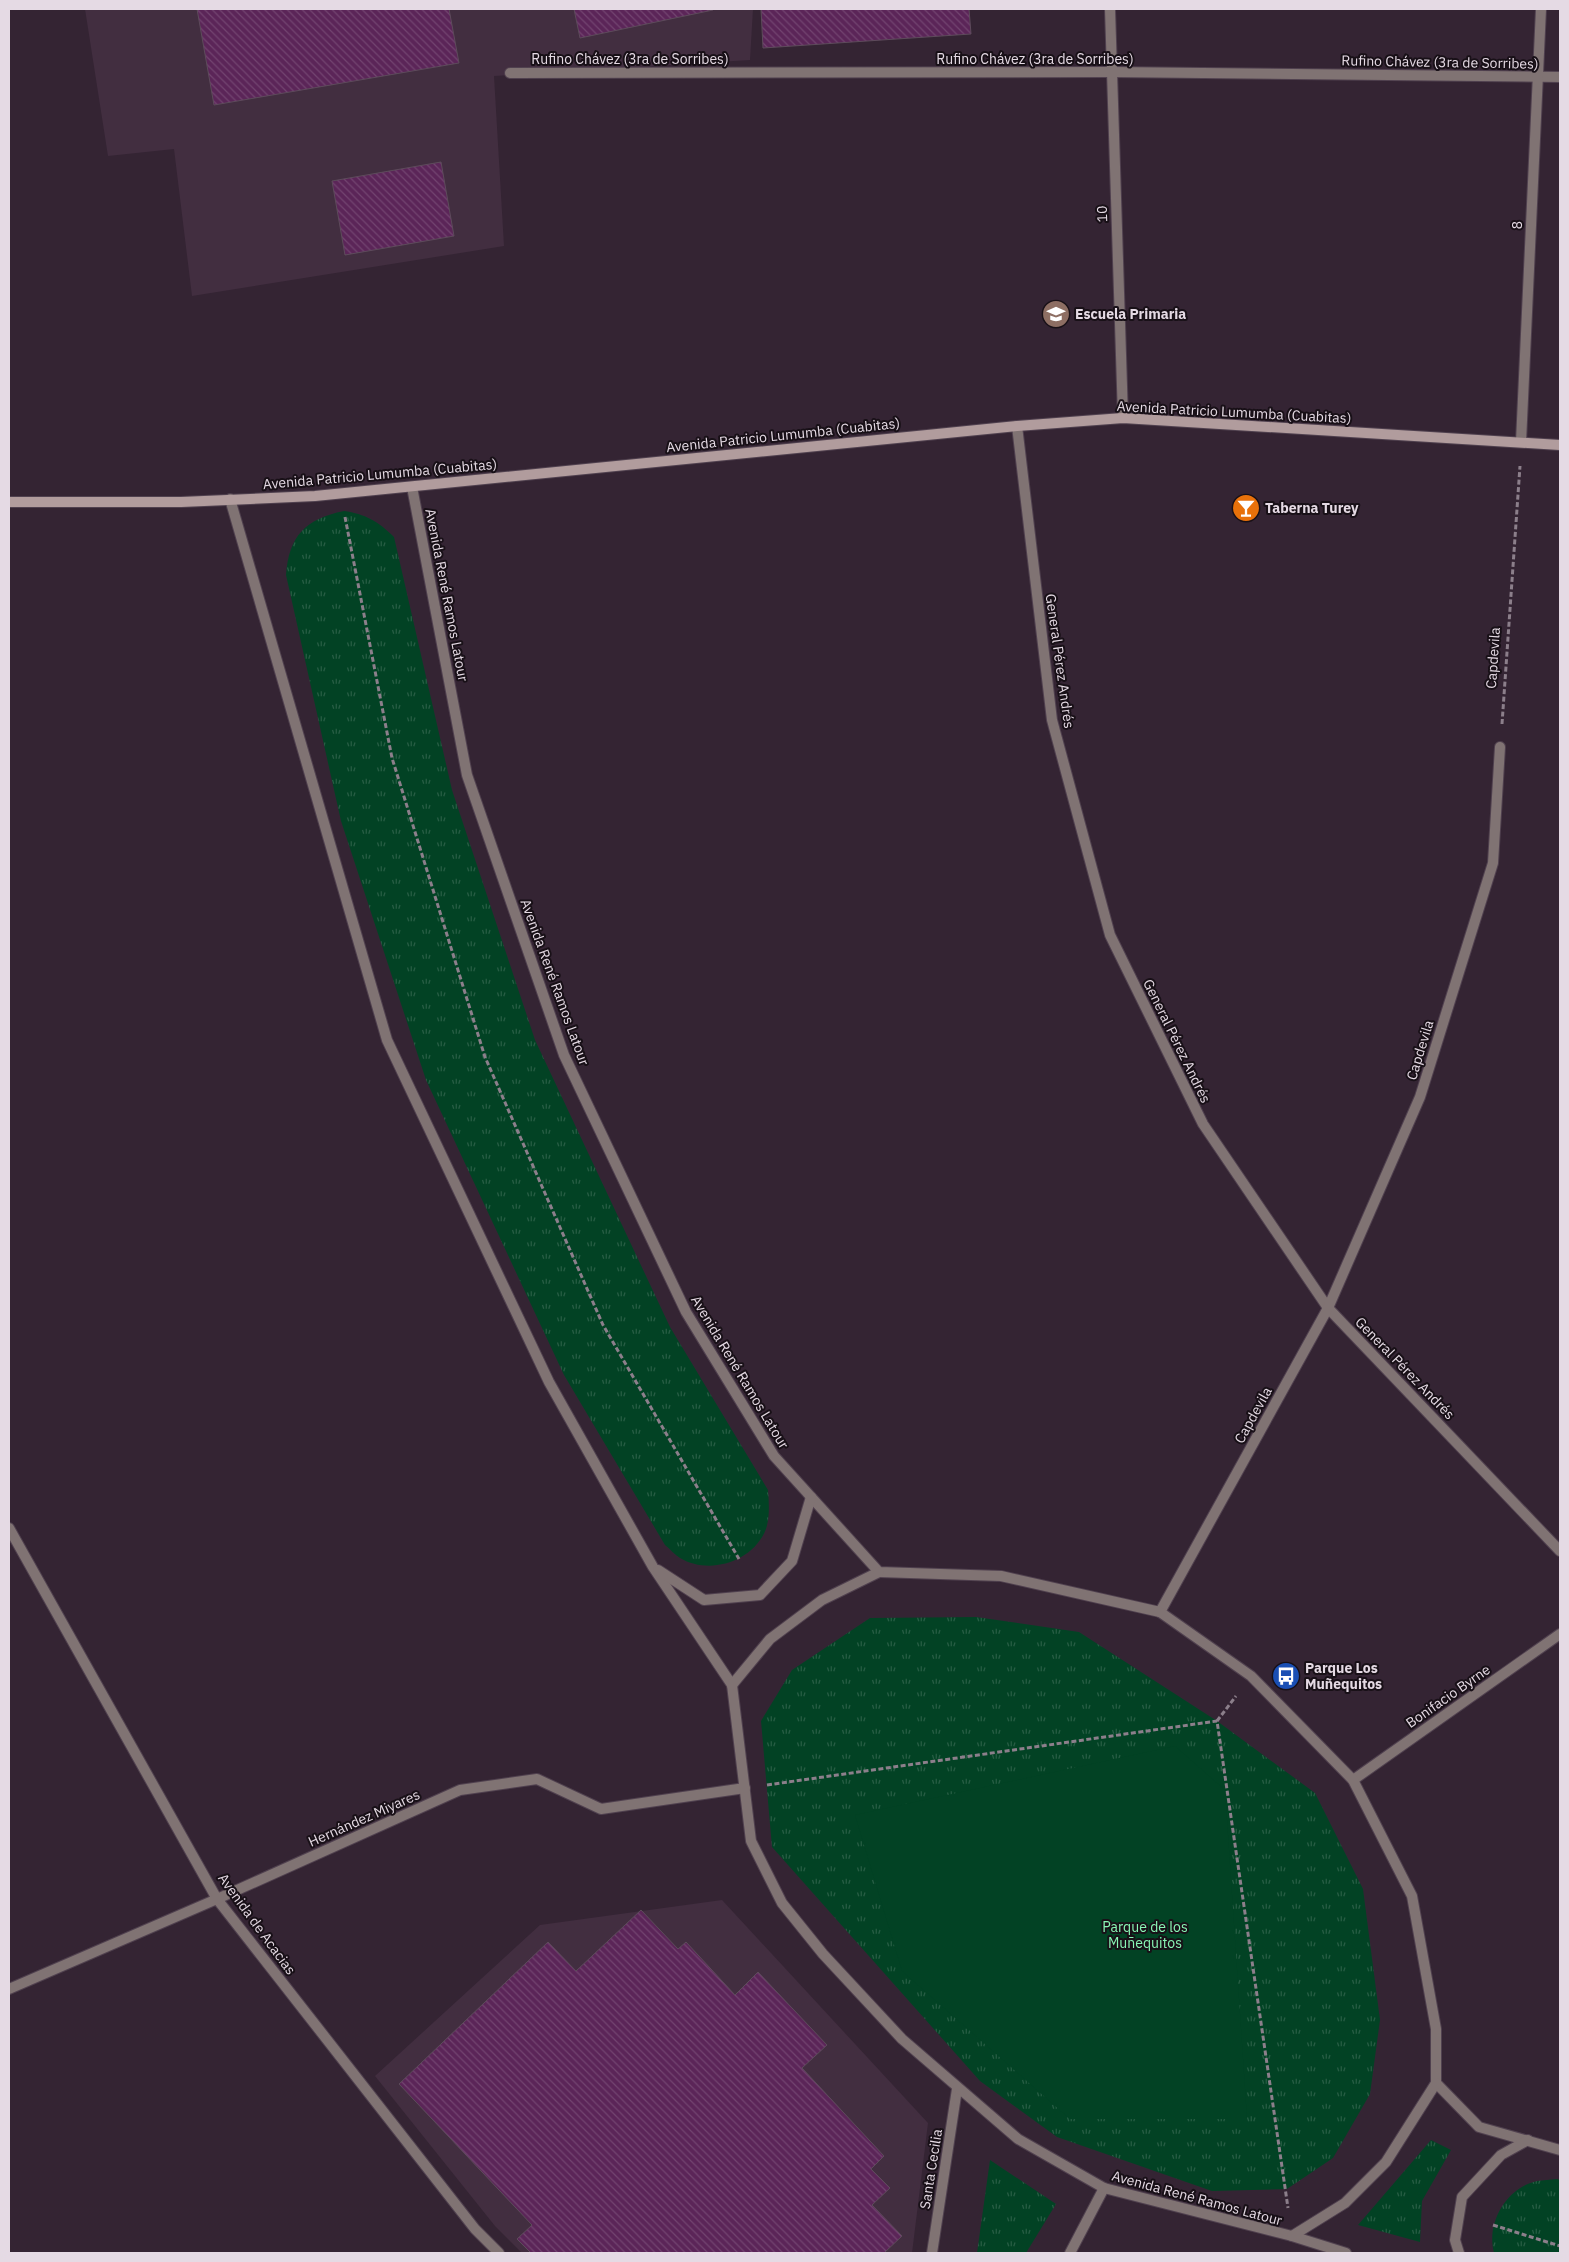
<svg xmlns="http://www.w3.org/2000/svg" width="1569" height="2262" font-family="'IBM Plex Sans',sans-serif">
<defs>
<pattern id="grass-tufts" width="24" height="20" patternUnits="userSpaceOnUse" patternTransform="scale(1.25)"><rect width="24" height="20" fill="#024224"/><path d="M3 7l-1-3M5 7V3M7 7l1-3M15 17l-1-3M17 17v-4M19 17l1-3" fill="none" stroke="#275d44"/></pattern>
<pattern id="building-back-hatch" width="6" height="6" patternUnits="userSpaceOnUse" patternTransform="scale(1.25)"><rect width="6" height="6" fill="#5b2558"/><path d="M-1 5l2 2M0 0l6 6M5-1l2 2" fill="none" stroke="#724470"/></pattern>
</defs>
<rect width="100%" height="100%" fill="#342433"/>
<g fill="#422e40">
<polygon points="85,9 753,9 750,60 494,76 504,246 192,296 174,149 108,156"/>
<polygon points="722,1900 928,2123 912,2253 522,2253 495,2226 375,2076 540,1925"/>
</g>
<g fill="url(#grass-tufts)">
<path d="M344,511c21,3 34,10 50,26l58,253 83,250 135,287 98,163c1,13 2,26 -2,39 -12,32 -56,47 -86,29 -5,-3 -10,-9 -15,-13l-101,-170 -138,-295 -85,-259 -55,-246c3,-39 19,-56 58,-64z"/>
<polygon points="976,1617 1079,1632 1217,1721 1315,1793 1363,1889 1380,2020 1370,2094 1333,2158 1287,2189 1212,2191 1057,2137 980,2081 772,1847 761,1721 792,1670 870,1618"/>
<polygon points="1431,2140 1451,2150 1422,2201 1420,2242 1358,2225"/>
<polygon points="990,2160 1056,2204 1026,2253 977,2253"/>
<path d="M1557,2179l3,1v73h-66c-8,-30 12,-65 43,-72 6,-1 13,-1 20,-2z"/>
</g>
<polygon fill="#024224" points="1175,1746 1225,1790 1247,2119 1070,2119 902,1971 855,1815"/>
<g fill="url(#building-back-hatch)" stroke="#5d4b5b">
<polygon points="197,9 449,9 459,63 214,105"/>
<polygon points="574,9 713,9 713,10 580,38"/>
<polygon points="761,9 969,9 971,34 763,48"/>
<polygon points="441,162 454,236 345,255 332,181"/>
<polygon points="641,1910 678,1949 686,1942 735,1995 758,1972 827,2045 802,2068 884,2156 871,2169 890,2188 872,2205 902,2236 884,2253 531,2253 517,2239 532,2225 399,2084 548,1942 576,1971"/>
</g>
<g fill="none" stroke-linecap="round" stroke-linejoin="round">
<g stroke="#50414f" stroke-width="12">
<g id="minor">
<polyline points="1110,9 1123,418"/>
<polyline points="510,73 1111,72 1560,77"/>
<polyline points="1017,426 1052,720 1110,935 1203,1124 1328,1308 1560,1551"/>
<polyline points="1521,442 1541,9"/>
<polyline points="9,1528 217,1899 475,2229 499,2253"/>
<polyline points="1160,1612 1328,1308 1420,1097 1493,863 1500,747"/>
<polyline points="1353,1780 1560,1634"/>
<polyline points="9,1989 217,1899 460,1790 537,1779 601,1809 745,1788"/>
<polyline points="932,2253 957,2089"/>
<polyline points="1070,2253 1104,2188"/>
</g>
</g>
<g stroke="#50414f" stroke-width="12">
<g id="tertiary">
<polyline points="412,487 467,775 564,1055 686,1312 774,1456 879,1572 1001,1576 1160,1612 1251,1676 1353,1780 1412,1896 1436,2029 1436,2083 1479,2127 1560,2150"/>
<polyline points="230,499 387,1040 549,1382 653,1567 732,1685 751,1841 782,1903 823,1954 902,2039 1018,2139 1104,2188 1292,2236 1346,2253"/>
<polyline points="658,1570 704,1600 760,1595 792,1561 811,1497"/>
<polyline points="732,1685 770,1639 822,1600 879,1572"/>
<polyline points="1292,2236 1345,2203 1386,2162 1436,2083"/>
<polyline points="1459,2253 1455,2240 1462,2197 1501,2155 1528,2140"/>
</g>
</g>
<g stroke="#50414f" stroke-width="12">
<polyline id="secondary" points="9,502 181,502 315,496 1017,426 1123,418 1560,445"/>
</g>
<g stroke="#8c7f8b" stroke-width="3" stroke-dasharray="5 2.5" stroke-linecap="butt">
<polyline points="345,517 392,758 485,1057 603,1325 739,1559"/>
<polyline points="1502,724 1520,466"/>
<polyline points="1217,1721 1236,1696"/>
<polyline points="767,1785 1217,1721 1288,2208"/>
<polyline points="1493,2225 1560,2246"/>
</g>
<use href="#minor" stroke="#807373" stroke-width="10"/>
<use href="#tertiary" stroke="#807373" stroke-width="10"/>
<use href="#secondary" stroke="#b19c9d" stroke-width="10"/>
</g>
<defs>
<g id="school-disc" transform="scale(1.4375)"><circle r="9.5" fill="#8d6e63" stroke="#181017"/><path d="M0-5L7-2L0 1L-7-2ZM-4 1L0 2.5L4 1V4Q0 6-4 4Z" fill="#fff"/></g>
<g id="bar-disc" transform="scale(1.4375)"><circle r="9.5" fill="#e8710a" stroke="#181017"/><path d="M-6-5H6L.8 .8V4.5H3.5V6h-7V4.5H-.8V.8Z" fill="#fff"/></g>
<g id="bus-disc" transform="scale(1.4375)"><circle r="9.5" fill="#1a4fb4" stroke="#181017"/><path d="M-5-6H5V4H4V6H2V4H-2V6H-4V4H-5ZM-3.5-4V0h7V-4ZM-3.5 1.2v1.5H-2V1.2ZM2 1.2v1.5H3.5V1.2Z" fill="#fff"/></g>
</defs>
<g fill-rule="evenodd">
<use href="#school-disc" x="1056" y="314"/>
<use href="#bar-disc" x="1246" y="508"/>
<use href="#bus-disc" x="1286" y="1676"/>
</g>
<g text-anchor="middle" stroke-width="4" stroke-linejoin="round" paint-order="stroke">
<g font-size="14" fill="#e5dae4" stroke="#181017">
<text x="630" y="64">Rufino Chávez (3ra de Sorribes)</text>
<text x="1035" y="64">Rufino Chávez (3ra de Sorribes)</text>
<text transform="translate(1440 62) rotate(1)" y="5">Rufino Chávez (3ra de Sorribes)</text>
<text transform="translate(1102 214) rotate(-92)" y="5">10</text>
<text transform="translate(1517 225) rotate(-88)" y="5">8</text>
<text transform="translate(1234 412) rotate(3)" y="5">Avenida Patricio Lumumba (Cuabitas)</text>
<text transform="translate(783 435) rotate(-6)" y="5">Avenida Patricio Lumumba (Cuabitas)</text>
<text transform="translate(380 474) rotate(-5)" y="5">Avenida Patricio Lumumba (Cuabitas)</text>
<text transform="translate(447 595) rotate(79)" y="5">Avenida René Ramos Latour</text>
<text transform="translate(1493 658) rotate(-86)" y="5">Capdevila</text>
<text transform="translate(1060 661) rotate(82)" y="5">General Pérez Andrés</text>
<text transform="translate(555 982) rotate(70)" y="5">Avenida René Ramos Latour</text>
<text transform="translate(1177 1041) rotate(64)" y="5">General Pérez Andrés</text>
<text transform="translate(1420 1050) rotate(-73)" y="5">Capdevila</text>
<text transform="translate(1405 1368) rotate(46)" y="5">General Pérez Andrés</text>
<text transform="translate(740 1372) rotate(59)" y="5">Avenida René Ramos Latour</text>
<text transform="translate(1253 1415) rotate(-61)" y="5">Capdevila</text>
<text transform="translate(1448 1696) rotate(-35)" y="5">Bonifacio Byrne</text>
<text transform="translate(364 1818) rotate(-24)" y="5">Hernández Miyares</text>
<text transform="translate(257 1924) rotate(54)" y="5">Avenida de Acacias</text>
<text transform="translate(931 2169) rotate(-81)" y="5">Santa Cecilia</text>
<text transform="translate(1197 2198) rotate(15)" y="5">Avenida René Ramos Latour</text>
</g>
<g font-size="14" font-weight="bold" fill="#e5dae4" stroke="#181017" text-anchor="start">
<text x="1075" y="319">Escuela Primaria</text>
<text x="1265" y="513">Taberna Turey</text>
<text x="1305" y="1673">Parque Los<tspan x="1305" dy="16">Muñequitos</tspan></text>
</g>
<g font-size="14" fill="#89f6b5" stroke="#181017">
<text x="1145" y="1932">Parque de los<tspan x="1145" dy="16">Muñequitos</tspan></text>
</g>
</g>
<rect width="1569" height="2262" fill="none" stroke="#e5dae4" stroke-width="20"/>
</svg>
